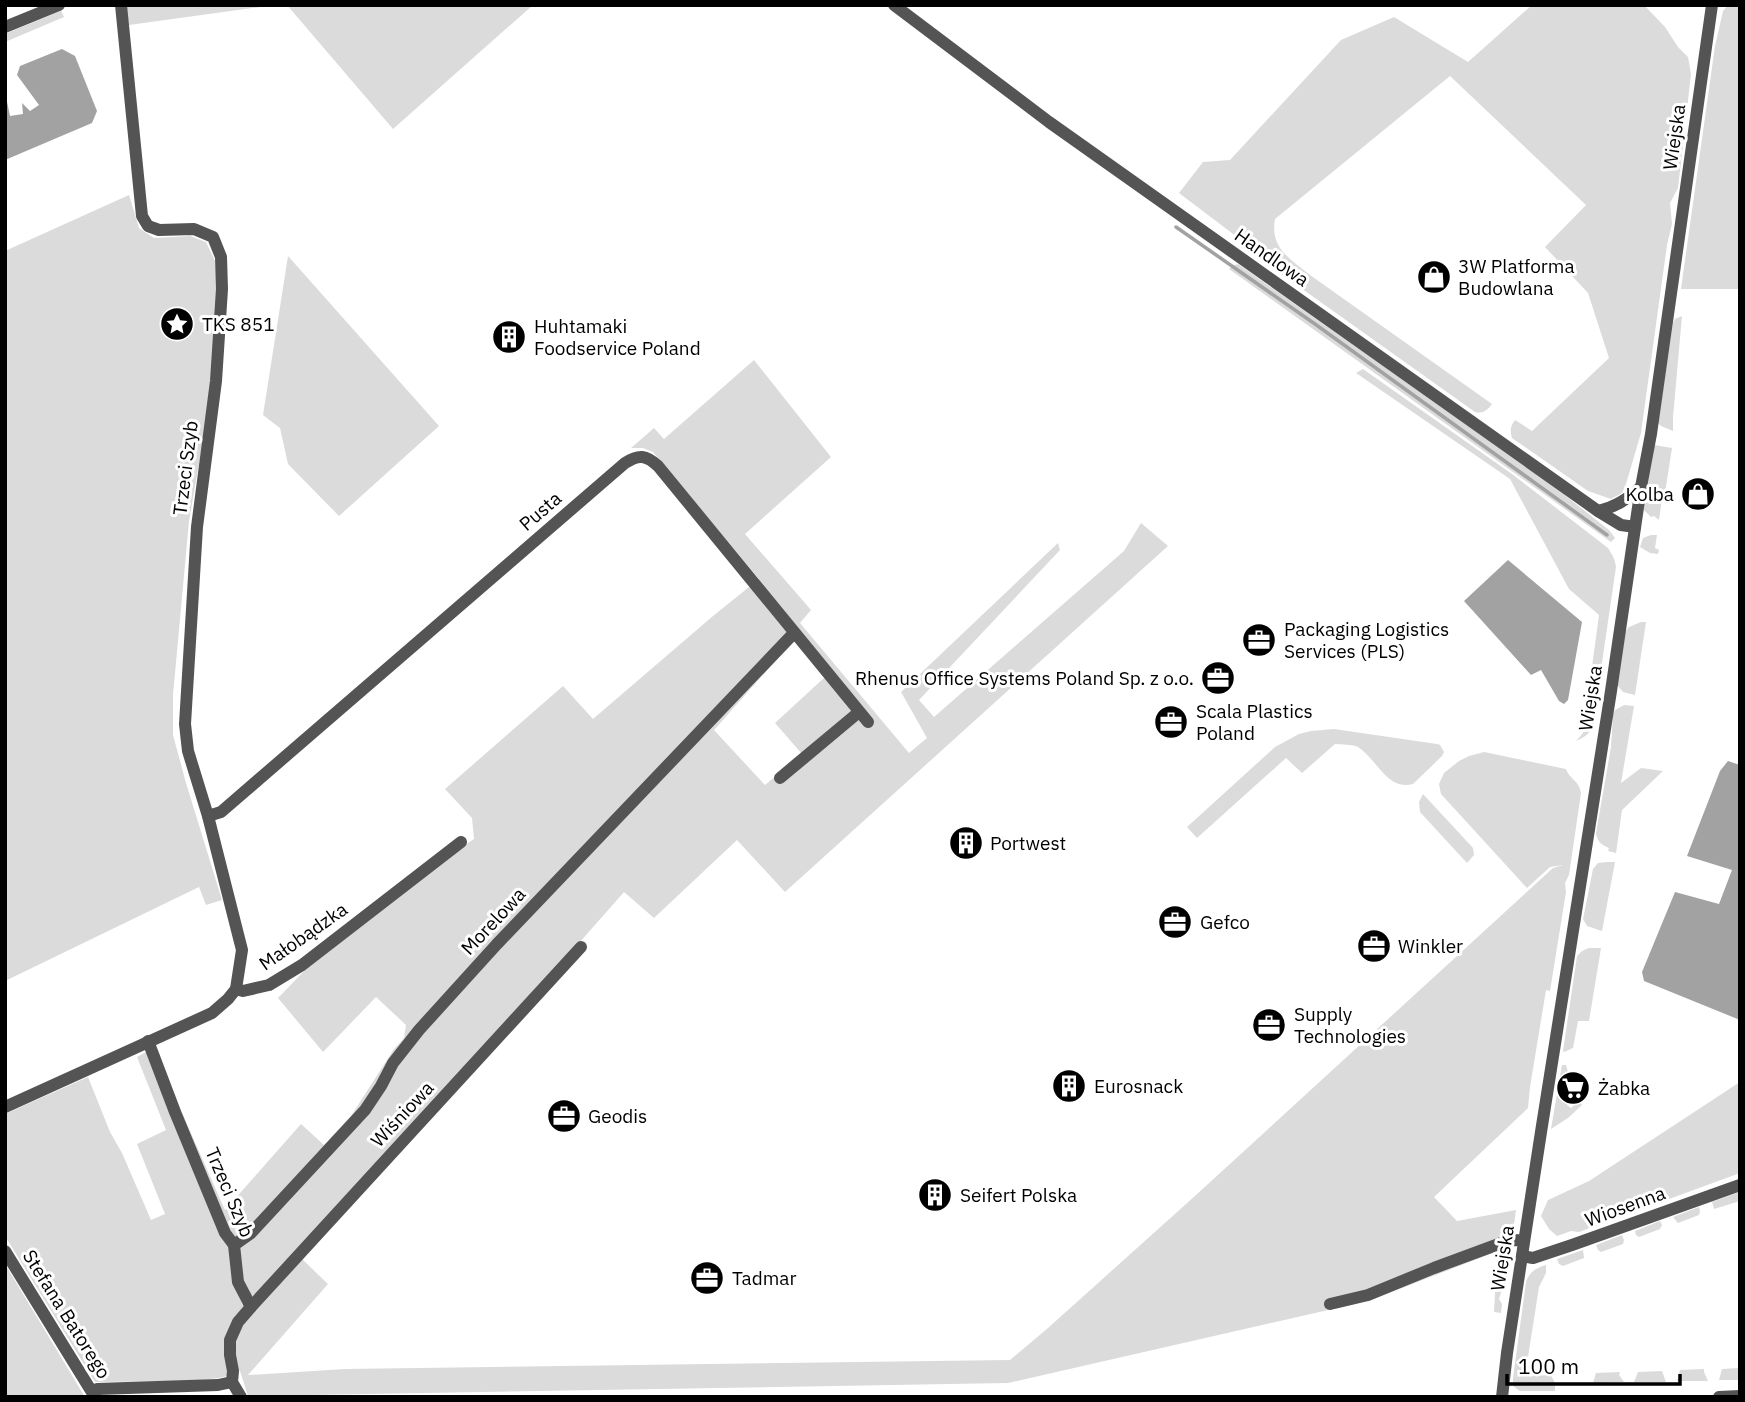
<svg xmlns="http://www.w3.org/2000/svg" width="1745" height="1402" font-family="'IBM Plex Sans',sans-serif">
<rect width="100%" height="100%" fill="#fff"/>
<g fill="#dbdbdb" fill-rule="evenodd">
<polygon points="126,5 275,5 129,25"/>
<polygon points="287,5 533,5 393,129"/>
<path d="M1532,5h112l21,22 13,20 10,10 3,17 -13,114 -8,15 2,21 -5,21 -26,188 -15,51 -4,9 -11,6 -23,-8 -76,-53c-2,-8 -2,-11 3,-18l17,11 77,-73 -21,-65 -43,-46 41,-42 -136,-129 -175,143c-5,29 14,39 35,56l182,129c-4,6 -9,10 -17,8l-226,-161 -4,-8 -66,-50 24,-31 27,-2 111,-120 53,-23 74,45z"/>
<polygon points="1728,5 1740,5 1740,289 1681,289 1715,46 1723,11"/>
<polygon points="61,11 64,17 5,42 5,34"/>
<polygon points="129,195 139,228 154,238 190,236 206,242 215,261 218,301 217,343 205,429 189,521 173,695 173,735 186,783 222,900 206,905 199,887 5,981 5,251"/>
<polygon points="288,256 439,426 339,516 288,464 280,428 263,415"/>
<polygon points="1238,264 1552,485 1609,530 1615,538 1611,542 1229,269 1232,266"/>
<polygon points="1682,316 1673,417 1673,431 1661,426 1658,423 1673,323 1675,319"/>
<path d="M754,360l77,97 -86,77 66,76 -11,13 109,130 18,-15 -26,-46 157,-149 2,7 -141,150 15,17 190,-166 17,-28 27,23 -383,346 -48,-52 -83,78 -30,-26 -323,366 27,26 -80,91 97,-6 665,-9 38,-32 148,-133 357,-327 10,-3 -13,2 -23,21 -86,-94 -2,-10 5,-11 15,-12 10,-5 15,-4 82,17c4,11 13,11 15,24l-12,82 -4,8 1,9 -16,99 -4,-1 -16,97 -2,21 -94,89 23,24 59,-11 -5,36 -143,55 -360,82 -760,13 -8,-25 -10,-6 -3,11 -8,2 -27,3 -97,1 -90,-146v-122l83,-37 22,55 12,21 29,67 14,-6 -28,-70 29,-14 -29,-73 18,-10 12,32 58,131 76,-86 23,21 27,-29 43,-67 10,-11 2,-13 -30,-28 -53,55 -45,-54 29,-30 141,-112 26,-17 -2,-21 -27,-29 118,-103 30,33 120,-103 46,-37 -106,-127 -10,-4h-12l23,-20 10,11zM795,639l30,38 -50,46 27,31 -37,31 -51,-55z"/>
<path d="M1363,369l149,105 96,74c4,6 7,11 8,19l-23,157c-3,10 -8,13 -17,17l7,-8 16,-118 -30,-26 -59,-110 -154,-106z"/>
<polygon points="1654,445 1672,448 1664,499 1662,499 1659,520 1654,516 1651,517 1644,510 1643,506"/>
<polygon points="1651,535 1657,535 1655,548 1659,550 1658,554 1650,553 1640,547 1643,538"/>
<polygon points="1641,622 1646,622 1635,695 1623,692 1617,685 1625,632 1629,627"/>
<path d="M1624,705l10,1 -13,77 20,-15 22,3 -41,39 -6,43 -8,-2 1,-3c-8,-3 -12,-7 -13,-15l15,-86 2,-32 2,-5z"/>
<path d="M1334,729l103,15 3,1 4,7 -2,4 -29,28c-26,7 -36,-25 -55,-37 -6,-3 -16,-2 -23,-3l-33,29 -16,-15 -89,80 -10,-11 88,-80 24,-13 12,-3z"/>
<polygon points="1423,794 1473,848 1474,855 1467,863 1420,812 1419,802"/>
<polygon points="1607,862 1615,862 1602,931 1587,926 1583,919 1593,869 1598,863"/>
<polygon points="1589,948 1601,948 1589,1021 1578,1021 1573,1048 1564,1052 1563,1051 1577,956 1582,951"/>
<polygon points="1562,1065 1566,1065 1568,1072 1563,1080 1569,1088 1567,1105 1571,1108 1579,1101 1582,1105 1568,1118 1551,1129"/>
<polygon points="1740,1082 1740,1173 1579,1232 1571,1231 1557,1236 1549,1229 1541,1216 1548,1200 1589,1181"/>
<polygon points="1740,1192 1740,1201 1714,1209 1712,1202"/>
<polygon points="1699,1207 1700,1211 1699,1215 1678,1223 1673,1217"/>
<polygon points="1660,1221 1662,1225 1660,1229 1639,1237 1636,1235 1635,1231"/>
<polygon points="1622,1235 1624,1240 1623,1244 1601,1252 1598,1250 1596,1245"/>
<polygon points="1583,1250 1584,1258 1563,1266 1559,1264 1557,1259"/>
<polygon points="5,1264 85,1397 5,1397"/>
<path d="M1546,1265v8l-7,14 -13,83 6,6 19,-1 4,8v8h-35l-7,-5v-8l13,-96c3,-10 10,-14 20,-17z"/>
<polygon points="1507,1274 1499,1299 1502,1304 1501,1313 1494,1312 1496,1277"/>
<polygon points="1740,1368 1740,1380 1719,1380 1722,1369"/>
<polygon points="1704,1369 1704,1372 1708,1381 1677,1381 1680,1370"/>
<polygon points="1662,1371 1666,1382 1634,1382 1638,1372"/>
<polygon points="1620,1372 1619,1375 1624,1382 1593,1383 1596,1373"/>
</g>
<g fill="#a2a2a2">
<polygon points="62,49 75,56 97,111 92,123 5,160 5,92 10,116 23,114 22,103 30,111 39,105 17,75 20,66"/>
<polygon points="1508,560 1582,622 1568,700 1564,704 1559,701 1541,670 1531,675 1464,601"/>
<polygon points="1728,761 1740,765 1740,1020 1644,981 1642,972 1675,892 1719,904 1732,870 1687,856 1720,771"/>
</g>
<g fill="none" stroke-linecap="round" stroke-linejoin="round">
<polyline stroke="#a2a2a2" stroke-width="3.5" points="1176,227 1315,324 1607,535"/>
<g stroke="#545454" stroke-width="12">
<polyline points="894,5 1049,122 1598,511 1621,525 1635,527"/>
<polyline points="5,27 59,5"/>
<path d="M1598,511c18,-4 29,-12 43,-24"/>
<polyline points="780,778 859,712"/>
<path d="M208,816l13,-4 404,-349c14,-9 21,-8 33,3l210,256"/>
<polyline points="236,989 243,991 269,985 302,965 461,842"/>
<polyline points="148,1041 175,1112 225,1233 234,1245 238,1282 251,1307"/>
<polyline points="5,1107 212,1013 228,999 236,989 242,950 208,816 188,751 185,724 197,527 216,381 222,289 221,257 213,237 194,229 159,230 148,226 142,216 121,5"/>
<polyline points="234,1245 251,1233 365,1110 381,1086 393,1063 419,1030 497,944 794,633"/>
<polyline points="5,1251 95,1397"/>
<polyline points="1522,1256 1533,1258 1572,1245 1740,1185"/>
<polyline points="1330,1304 1368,1295 1434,1268 1507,1241 1515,1240 1524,1241"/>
<polyline points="92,1391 97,1389 218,1385 232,1382"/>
<polyline points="241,1397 232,1382 233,1371 230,1355 230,1340 238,1322 251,1307 581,947"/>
<polyline points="1502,1397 1507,1353 1541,1132 1611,691 1641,487 1651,434 1712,5"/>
<polyline points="1719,1397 1740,1396"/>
</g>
</g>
<defs>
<g id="shop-disc" transform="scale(1.75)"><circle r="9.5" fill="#000" stroke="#fff"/><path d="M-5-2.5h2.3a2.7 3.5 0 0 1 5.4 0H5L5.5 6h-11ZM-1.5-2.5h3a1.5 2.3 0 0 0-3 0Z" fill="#fff"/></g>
<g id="sight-disc" transform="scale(1.75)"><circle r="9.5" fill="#000" stroke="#fff"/><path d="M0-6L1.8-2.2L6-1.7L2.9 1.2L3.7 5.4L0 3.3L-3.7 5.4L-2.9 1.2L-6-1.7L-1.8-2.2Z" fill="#fff"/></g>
<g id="building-disc" transform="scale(1.75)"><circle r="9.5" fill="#000" stroke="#fff"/><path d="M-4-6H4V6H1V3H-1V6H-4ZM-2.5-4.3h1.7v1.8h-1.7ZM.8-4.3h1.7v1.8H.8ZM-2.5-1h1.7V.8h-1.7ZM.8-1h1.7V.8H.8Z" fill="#fff"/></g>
<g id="office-disc" transform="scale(1.75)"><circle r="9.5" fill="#000" stroke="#fff"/><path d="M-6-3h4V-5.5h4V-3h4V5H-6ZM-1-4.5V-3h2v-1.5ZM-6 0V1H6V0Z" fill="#fff"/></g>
<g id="supermarket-disc" transform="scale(1.75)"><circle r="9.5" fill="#000" stroke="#fff"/><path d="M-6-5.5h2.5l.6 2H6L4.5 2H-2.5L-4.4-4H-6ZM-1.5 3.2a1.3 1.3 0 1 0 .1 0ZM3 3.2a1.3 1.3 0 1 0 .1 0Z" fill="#fff"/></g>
</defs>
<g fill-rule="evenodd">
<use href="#shop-disc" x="1434" y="277"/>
<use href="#sight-disc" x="177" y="324"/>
<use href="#building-disc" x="509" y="337"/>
<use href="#shop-disc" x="1698" y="494"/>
<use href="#office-disc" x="1259" y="640"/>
<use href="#office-disc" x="1218" y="678"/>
<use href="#office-disc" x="1171" y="722"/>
<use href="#building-disc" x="966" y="843"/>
<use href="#office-disc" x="1175" y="922"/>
<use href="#office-disc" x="1374" y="946"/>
<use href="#office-disc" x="1269" y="1025"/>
<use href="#building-disc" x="1069" y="1086"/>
<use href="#supermarket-disc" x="1573" y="1088"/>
<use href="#office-disc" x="564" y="1116"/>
<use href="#building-disc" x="935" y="1195"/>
<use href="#office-disc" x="707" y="1278"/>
</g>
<g text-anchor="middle" stroke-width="6" stroke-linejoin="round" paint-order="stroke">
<g font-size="19" fill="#000" stroke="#fff">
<text transform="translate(1674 137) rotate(-82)" y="7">Wiejska</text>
<text transform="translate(1272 257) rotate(35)" y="7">Handlowa</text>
<text transform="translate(185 468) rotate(-83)" y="7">Trzeci Szyb</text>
<text transform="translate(540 511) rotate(-41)" y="7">Pusta</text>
<text transform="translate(1590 698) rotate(-81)" y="7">Wiejska</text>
<text transform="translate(493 921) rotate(-47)" y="7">Morelowa</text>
<text transform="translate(303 936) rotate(-35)" y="7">Małobądzka</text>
<text transform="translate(402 1114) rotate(-47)" y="7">Wiśniowa</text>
<text transform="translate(230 1192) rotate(67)" y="7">Trzeci Szyb</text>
<text transform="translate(1625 1206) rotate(-20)" y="7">Wiosenna</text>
<text transform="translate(1502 1258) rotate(-81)" y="7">Wiejska</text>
<text transform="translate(67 1314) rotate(58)" y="7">Stefana Batorego</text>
</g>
<g font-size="19" fill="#000" stroke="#fff" text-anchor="start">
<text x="1458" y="273">3W Platforma<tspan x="1458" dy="22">Budowlana</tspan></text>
<text x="202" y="331">TKS 851</text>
<text x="534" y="333">Huhtamaki<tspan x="534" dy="22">Foodservice Poland</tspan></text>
<text x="1674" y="501" text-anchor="end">Kolba</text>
<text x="1284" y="636">Packaging Logistics<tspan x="1284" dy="22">Services (PLS)</tspan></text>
<text x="1194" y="685" text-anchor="end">Rhenus Office Systems Poland Sp. z o.o.</text>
<text x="1196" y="718">Scala Plastics<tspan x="1196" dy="22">Poland</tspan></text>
<text x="990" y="850">Portwest</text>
<text x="1200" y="929">Gefco</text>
<text x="1398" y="953">Winkler</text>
<text x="1294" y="1021">Supply<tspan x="1294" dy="22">Technologies</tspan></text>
<text x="1094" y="1093">Eurosnack</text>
<text x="1598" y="1095">Żabka</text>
<text x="588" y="1123">Geodis</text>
<text x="960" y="1202">Seifert Polska</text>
<text x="732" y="1285">Tadmar</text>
</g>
</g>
<rect width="1745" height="1402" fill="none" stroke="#000000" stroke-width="14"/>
<path d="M1507 1374v10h173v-10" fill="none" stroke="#000000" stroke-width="3.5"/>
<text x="1518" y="1374" font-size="21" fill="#000000" stroke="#ffffff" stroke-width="5" paint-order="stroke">100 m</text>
</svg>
